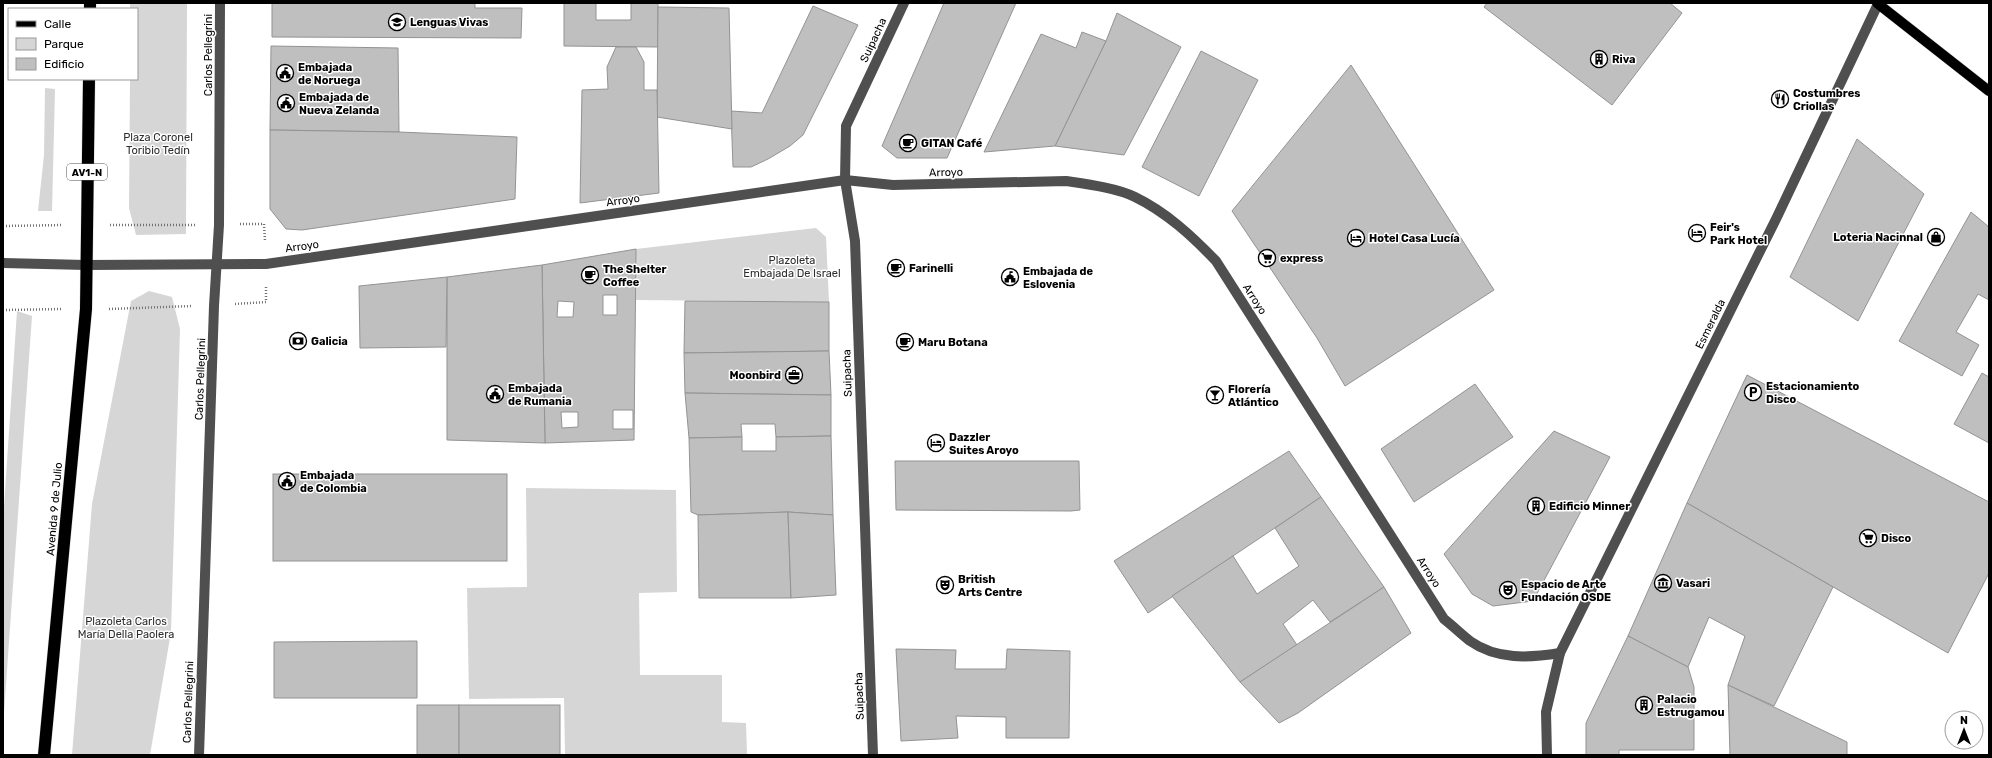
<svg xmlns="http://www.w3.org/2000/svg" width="1992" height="758" font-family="Rubik,sans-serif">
<rect width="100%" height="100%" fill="#fff"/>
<g fill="#d6d6d6">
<polygon points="130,3 187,3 186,234 136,235 129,208 130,79 137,79 137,9 130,9"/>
<polygon points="45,88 55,89 52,211 38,211 44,155"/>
<polygon points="816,228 826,237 829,302 636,300 636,249"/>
<polygon points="149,291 172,297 180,329 171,632 150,755 72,755 92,504 131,301"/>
<polygon points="17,311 32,316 3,727 3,522"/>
<polygon points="526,488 676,490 677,592 639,593 640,675 722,675 722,722 746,723 747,755 565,754 564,698 469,699 467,588 527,587"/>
</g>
<g fill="#bfbfbf" stroke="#939393" fill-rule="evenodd">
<polygon points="272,3 475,3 475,8 522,8 521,38 272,37"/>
<polygon points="564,3 596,3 596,20 631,20 631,3 658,3 658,47 564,46"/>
<polygon points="944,3 1016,3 947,158 897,158 882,146"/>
<polygon points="1487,3 1670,3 1682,13 1612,105 1484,7"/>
<polygon points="813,6 858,25 803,135 790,146 768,159 751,167 733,167 731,111 762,113"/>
<polygon points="658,7 729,8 732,129 657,117"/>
<polygon points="1117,13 1181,47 1124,155 1055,146 1106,41"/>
<polygon points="1082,32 1106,41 1055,146 984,152 1041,34 1076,48"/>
<polygon points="271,46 398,48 399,132 270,130"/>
<polygon points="616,47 636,47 644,62 644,90 657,90 659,193 580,203 582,90 608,89 607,67"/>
<polygon points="1201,51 1258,80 1199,196 1142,167"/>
<polygon points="1351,65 1494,290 1345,386 1317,338 1232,211"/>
<polygon points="270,130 399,132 517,137 515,199 302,230 286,229 270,209"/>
<polygon points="1857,139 1924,194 1858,321 1790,277"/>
<polygon points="1971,212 1989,227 1989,300 1978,294 1956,332 1979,345 1962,376 1899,341"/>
<path d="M636,249l-2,191 -89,3 -3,-178zM603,295h14v20h-14zM558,301l16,1 -1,15h-16zM613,410h20v19h-20zM561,412h17v15l-16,1z"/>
<polygon points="542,265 545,443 447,440 447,277"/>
<polygon points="447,277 446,347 360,348 359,286"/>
<polygon points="685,301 829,302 829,351 684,353"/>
<polygon points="829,351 831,395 685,393 684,353"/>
<polygon points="1982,373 1989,377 1989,443 1954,424"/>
<polygon points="1747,375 1989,502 1989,573 1948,653 1687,503"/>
<polygon points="1475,384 1513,437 1414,502 1381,449"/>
<polygon points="685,393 831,395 831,436 776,437 775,424 741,424 742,437 689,438"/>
<polygon points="1554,431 1610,457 1533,601 1493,606 1472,594 1444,554"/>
<polygon points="831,436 833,515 788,512 698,515 691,512 689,438 742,437 742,451 776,451 776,437"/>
<polygon points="1289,451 1321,497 1148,613 1114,561"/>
<polygon points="895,461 1079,461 1080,510 1071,511 896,510"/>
<rect x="273" y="474" width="234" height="87"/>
<polygon points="1321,497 1384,587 1330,622 1313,600 1283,624 1297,645 1240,682 1172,596 1233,556 1257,594 1299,566 1275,528"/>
<polygon points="1687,503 1833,587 1774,706 1728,685 1745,636 1709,617 1688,667 1628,636"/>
<polygon points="788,512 791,598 699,598 698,515"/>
<polygon points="788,512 833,515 836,595 791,598"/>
<polygon points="1384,587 1411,633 1298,713 1279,723 1240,682"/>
<polygon points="1628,636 1688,667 1694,687 1694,750 1619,750 1619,755 1586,755 1586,723"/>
<polygon points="417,641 417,698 274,698 274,642"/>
<polygon points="896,649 956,650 955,669 1006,669 1007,649 1070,651 1069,738 1006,738 1006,717 956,716 958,738 901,741"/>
<polygon points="1728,685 1847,742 1847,755 1730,755"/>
<rect x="417" y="705" width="42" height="50"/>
<rect x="459" y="705" width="101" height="50"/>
</g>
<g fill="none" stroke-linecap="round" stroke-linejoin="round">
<g stroke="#dbdbdb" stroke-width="11">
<polyline id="major" points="1877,3 1989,91"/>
</g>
<g stroke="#dbdbdb" stroke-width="13">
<g id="highway">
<polyline points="90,9 90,3"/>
<polyline points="44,755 86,309 89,79"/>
</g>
</g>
<g stroke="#717171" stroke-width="2.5" stroke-dasharray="1 2" stroke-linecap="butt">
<polyline points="240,224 264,224 265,241"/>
<polyline points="110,225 197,225"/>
<polyline points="3,226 63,225"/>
<polyline points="235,304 266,302 266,286"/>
<polyline points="109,309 192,306"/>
<polyline points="3,310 62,309"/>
</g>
<g stroke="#4f4f4f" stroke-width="10">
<path d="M3,263l83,2 180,-1 579,-84 48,5 173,-4c20,3 51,7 69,16 31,15 57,39 81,64l228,358c9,7 17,15 26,22 27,19 59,17 90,12"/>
<polyline points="199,755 214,306 219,225 220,3"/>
<polyline points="873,755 855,241 845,180 846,126 904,3"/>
<polyline points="1547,755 1546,712 1560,653 1777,217 1878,4"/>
</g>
<use href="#major" stroke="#000" stroke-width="10"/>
<use href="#highway" stroke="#000" stroke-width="12"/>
</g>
<defs>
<g id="school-ring" transform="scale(0.9)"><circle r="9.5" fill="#fff" stroke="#000" stroke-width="1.5"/><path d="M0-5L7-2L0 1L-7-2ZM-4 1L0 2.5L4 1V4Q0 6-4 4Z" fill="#000"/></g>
<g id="building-ring" transform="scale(0.9)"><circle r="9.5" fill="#fff" stroke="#000" stroke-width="1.5"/><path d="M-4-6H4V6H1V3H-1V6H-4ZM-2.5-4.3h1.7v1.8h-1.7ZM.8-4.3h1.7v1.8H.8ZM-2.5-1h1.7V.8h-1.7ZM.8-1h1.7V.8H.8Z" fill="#000"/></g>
<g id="civic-ring" transform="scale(0.9)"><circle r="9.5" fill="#fff" stroke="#000" stroke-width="1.5"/><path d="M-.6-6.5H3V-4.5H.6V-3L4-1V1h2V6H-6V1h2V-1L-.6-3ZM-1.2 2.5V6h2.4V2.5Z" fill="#000"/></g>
<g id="restaurant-ring" transform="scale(0.9)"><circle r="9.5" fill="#fff" stroke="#000" stroke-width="1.5"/><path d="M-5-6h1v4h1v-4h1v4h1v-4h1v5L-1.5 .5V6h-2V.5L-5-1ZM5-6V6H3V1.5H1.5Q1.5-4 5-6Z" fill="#000"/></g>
<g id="cafe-ring" transform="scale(0.9)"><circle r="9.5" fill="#fff" stroke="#000" stroke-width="1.5"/><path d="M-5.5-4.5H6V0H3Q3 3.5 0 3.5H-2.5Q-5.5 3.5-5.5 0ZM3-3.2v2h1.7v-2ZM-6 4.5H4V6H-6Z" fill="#000"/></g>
<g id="hotel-ring" transform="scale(0.9)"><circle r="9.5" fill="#fff" stroke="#000" stroke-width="1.5"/><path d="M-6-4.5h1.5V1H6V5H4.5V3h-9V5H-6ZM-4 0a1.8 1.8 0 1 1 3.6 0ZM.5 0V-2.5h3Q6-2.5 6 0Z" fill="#000"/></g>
<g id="shop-ring" transform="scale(0.9)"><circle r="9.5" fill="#fff" stroke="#000" stroke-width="1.5"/><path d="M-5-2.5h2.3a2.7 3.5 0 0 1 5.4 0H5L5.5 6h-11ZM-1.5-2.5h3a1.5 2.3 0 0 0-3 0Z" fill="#000"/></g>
<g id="supermarket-ring" transform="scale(0.9)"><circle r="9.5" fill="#fff" stroke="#000" stroke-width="1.5"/><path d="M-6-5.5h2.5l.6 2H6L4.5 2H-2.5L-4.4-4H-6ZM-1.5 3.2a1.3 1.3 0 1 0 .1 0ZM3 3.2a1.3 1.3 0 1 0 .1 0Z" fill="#000"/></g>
<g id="bank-ring" transform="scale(0.9)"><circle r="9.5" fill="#fff" stroke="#000" stroke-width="1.5"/><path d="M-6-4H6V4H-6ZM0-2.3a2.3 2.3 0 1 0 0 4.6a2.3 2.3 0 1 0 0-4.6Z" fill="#000"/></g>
<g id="office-ring" transform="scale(0.9)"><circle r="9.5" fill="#fff" stroke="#000" stroke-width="1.5"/><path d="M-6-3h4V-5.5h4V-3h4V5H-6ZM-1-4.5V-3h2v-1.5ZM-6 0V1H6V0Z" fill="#000"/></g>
<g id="parking-ring" transform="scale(0.9)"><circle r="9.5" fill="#fff" stroke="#000" stroke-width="1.5"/><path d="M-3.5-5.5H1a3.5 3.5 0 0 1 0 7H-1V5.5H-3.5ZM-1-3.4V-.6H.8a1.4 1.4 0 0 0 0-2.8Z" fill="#000"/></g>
<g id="bar-ring" transform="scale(0.9)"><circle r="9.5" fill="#fff" stroke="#000" stroke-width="1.5"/><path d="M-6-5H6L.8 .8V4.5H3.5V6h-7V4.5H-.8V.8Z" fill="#000"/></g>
<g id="museum-ring" transform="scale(0.9)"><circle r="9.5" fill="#fff" stroke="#000" stroke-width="1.5"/><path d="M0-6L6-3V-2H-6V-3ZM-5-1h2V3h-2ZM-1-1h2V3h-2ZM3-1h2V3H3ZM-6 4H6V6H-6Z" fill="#000"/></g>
<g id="theatre-ring" transform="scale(0.9)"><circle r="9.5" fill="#fff" stroke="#000" stroke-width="1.5"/><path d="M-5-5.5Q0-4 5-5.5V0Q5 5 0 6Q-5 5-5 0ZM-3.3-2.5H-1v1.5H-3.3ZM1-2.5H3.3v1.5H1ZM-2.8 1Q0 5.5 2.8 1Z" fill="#000"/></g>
</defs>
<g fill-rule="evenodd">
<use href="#school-ring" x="397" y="22"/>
<use href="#building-ring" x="1599" y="59"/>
<use href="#civic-ring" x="285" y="73"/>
<use href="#restaurant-ring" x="1780" y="99"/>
<use href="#civic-ring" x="286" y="103"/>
<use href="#cafe-ring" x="908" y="143"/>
<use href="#hotel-ring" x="1697" y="233"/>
<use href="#shop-ring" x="1936" y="237"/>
<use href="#hotel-ring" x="1356" y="238"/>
<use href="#supermarket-ring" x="1267" y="258"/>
<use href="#cafe-ring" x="896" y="268"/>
<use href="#cafe-ring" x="590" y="275"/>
<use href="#civic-ring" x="1010" y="277"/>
<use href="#bank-ring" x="298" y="341"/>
<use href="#cafe-ring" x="905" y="342"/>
<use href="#office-ring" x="794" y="375"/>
<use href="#parking-ring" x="1753" y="392"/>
<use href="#civic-ring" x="495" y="394"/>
<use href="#bar-ring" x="1215" y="395"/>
<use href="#hotel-ring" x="936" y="443"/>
<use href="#civic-ring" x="287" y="481"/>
<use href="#building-ring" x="1536" y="506"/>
<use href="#supermarket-ring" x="1868" y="538"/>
<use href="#museum-ring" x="1663" y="583"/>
<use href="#theatre-ring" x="945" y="585"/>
<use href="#theatre-ring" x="1508" y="590"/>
<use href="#building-ring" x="1644" y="705"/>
</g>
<g text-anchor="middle" stroke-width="3" stroke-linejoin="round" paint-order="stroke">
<rect fill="#fff" stroke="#4c4c4c" stroke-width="1" x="67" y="164" width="40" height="16" rx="3"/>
<g font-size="10" font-weight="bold" fill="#000">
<text x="87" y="176">AV1-N</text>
</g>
<g font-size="11" font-weight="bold" fill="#000" stroke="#fff" text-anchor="start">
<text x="410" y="26">Lenguas Vivas</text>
<text x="1612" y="63">Riva</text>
<text x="298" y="71">Embajada<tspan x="298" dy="13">de Noruega</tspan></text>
<text x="1793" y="97">Costumbres<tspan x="1793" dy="13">Criollas</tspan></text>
<text x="299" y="101">Embajada de<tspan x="299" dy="13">Nueva Zelanda</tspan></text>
<text x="921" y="147">GITAN Café</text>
<text x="1710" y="231">Feir's<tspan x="1710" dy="13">Park Hotel</tspan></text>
<text x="1923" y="241" text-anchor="end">Loteria Nacinnal</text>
<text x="1369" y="242">Hotel Casa Lucía</text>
<text x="1280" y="262">express</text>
<text x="909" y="272">Farinelli</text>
<text x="603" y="273">The Shelter<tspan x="603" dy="13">Coffee</tspan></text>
<text x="1023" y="275">Embajada de<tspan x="1023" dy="13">Eslovenia</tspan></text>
<text x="311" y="345">Galicia</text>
<text x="918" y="346">Maru Botana</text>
<text x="781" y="379" text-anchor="end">Moonbird</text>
<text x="1766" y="390">Estacionamiento<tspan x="1766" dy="13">Disco</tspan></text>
<text x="508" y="392">Embajada<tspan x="508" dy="13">de Rumania</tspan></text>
<text x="1228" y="393">Florería<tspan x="1228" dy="13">Atlántico</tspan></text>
<text x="949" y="441">Dazzler<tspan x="949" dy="13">Suites Aroyo</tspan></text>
<text x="300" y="479">Embajada<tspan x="300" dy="13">de Colombia</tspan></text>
<text x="1549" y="510">Edificio Minner</text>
<text x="1881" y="542">Disco</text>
<text x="958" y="583">British<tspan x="958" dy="13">Arts Centre</tspan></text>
<text x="1676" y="587">Vasari</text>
<text x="1521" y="588">Espacio de Arte<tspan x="1521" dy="13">Fundación OSDE</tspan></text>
<text x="1657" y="703">Palacio<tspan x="1657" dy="13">Estrugamou</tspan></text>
</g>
<g font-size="11" fill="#000" stroke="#fff">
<text transform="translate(873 40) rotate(-65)" y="4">Suipacha</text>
<text transform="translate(208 55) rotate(-90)" y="4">Carlos Pellegrini</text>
<text transform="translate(946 172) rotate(-1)" y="4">Arroyo</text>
<text transform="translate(623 200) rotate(-8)" y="4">Arroyo</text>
<text transform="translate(302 246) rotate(-8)" y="4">Arroyo</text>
<text transform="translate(1255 299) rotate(57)" y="4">Arroyo</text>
<text transform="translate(1710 324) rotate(-64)" y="4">Esmeralda</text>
<text transform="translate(847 373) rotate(-92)" y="4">Suipacha</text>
<text transform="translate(200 379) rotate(-88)" y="4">Carlos Pellegrini</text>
<text transform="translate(54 509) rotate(-85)" y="4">Avenida 9 de Julio</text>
<text transform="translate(1429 572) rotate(57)" y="4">Arroyo</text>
<text transform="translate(859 696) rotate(-92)" y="4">Suipacha</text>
<text transform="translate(188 702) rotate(-88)" y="4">Carlos Pellegrini</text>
</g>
<g font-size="11" fill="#2d2d2d" stroke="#fff">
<text x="158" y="141">Plaza Coronel<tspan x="158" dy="13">Toribio Tedín</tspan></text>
<text x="792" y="264">Plazoleta<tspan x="792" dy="13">Embajada De Israel</tspan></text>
<text x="126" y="625">Plazoleta Carlos<tspan x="126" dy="13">María Della Paolera</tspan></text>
</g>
</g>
<rect width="1992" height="758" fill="none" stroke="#000000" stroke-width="8"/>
<rect x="8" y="8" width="130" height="72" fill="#ffffff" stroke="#999999"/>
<rect x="16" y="21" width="20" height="6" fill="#000000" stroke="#999999"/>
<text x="44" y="28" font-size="12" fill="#000000">Calle</text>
<rect x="16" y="38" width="20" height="12" fill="#d6d6d6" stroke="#999999"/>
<text x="44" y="48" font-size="12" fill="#000000">Parque</text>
<rect x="16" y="58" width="20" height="12" fill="#bfbfbf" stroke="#999999"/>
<text x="44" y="68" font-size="12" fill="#000000">Edificio</text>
<g transform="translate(1964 730)"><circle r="19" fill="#ffffff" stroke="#999999"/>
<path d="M0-3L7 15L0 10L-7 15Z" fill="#000000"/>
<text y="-6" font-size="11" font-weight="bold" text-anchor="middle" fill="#000000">N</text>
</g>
</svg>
